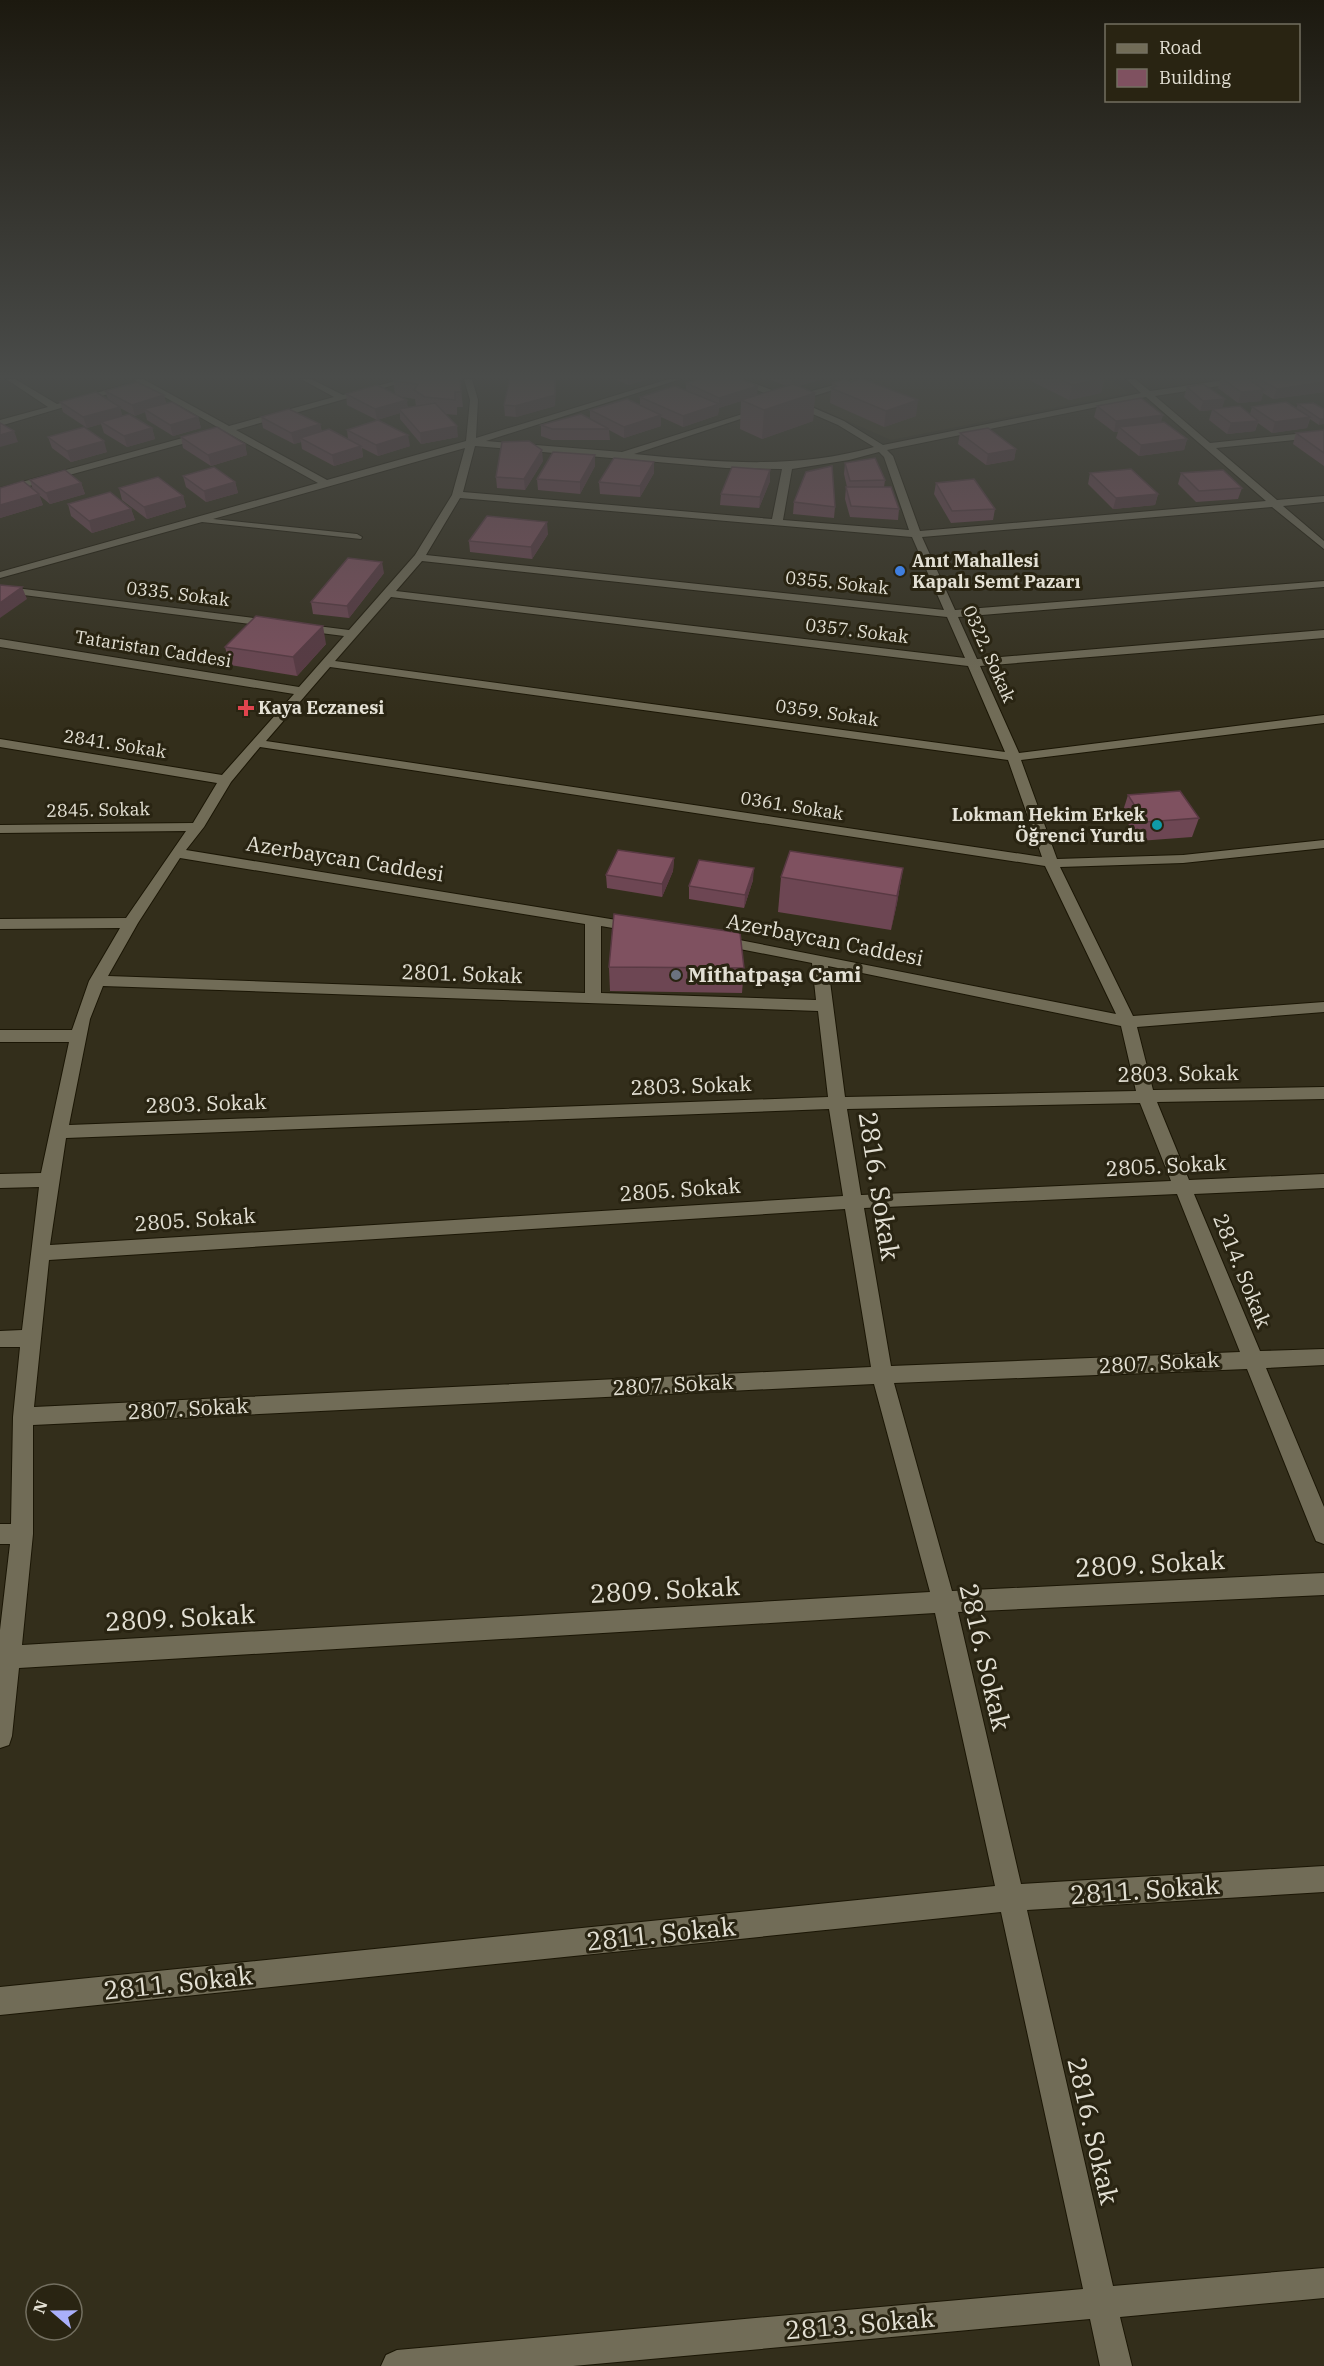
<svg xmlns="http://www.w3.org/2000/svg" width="1324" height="2366" font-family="'IBM Plex Serif',serif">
<rect width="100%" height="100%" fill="#332e1b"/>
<polygon fill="#3e371f" points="878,379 1111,379 1128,393 891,440 802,401"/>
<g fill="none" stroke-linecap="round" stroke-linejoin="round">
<g stroke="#1b1605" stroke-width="2">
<g id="minor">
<polygon points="6,379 15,379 57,404 128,384 132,387 0,426 0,420 48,407"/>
<path d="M133,379h10l86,47 105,-29 -33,-18h10l32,16 60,-16h12l-179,51 91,50 139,-39 4,-41 -6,-21h8l6,21 -2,38 193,-59h12l-195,62 136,11 143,-45v4l-131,43c82,8 160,16 240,-7l-36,-22 -106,-46h11l47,18 66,-18h12l-70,22 46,20 39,24 258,-52 -15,-14h9l15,12 81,-12h18l-4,3 -90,14 55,47 114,-12v6l-108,11 61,52 47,-4v6l-41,4 41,35v8l-52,-42 -350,30 33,73 369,-29v6l-366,30 19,42 347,-29v8l-344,28 39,87 305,-38v8l-303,37 36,99 126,-4 141,-15v8l-141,15 -123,4 73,149 191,-14v10l-187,15 16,63 171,-3v12l-167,3 32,78 135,-6v14l-130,6 66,157 64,-2v16l-58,3 58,139v37l-8,-3 -3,-7 -66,-165 -353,14 58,208 372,-18v22l-366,17 63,272 303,-18v26l-297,18 86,376 211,-18v30l-204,19 12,49h-32l-10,-47 -517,47h-192l5,-11 11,-5 686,-61 -82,-377 -1001,103v-28l995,-101 -60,-273 -916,55 -7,68 -3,9 -9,3v-118l10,-86h-10v-20h11l2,-107 7,-70h-20v-16l22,-1 17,-143 -39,1v-14l41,-1 28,-131h-69v-12h72l17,-49 31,-53 -120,1v-10l126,-1 60,-87 -186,2v-8l193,-2 24,-40 -217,-36v-8l222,36 72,-81 -294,-47v-8l299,48 45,-51 -344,-44v-6l349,44 66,-75 37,-60 13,-47 -252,71 144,15 5,3 -1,2 -159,-17 -202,56v-6l318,-89 -92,-51 -226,62v-6l219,-60zM1146,397l120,104 -346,30 -27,-75 -6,-6zM475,446l251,22 56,1 -10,50 -309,-27zM879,452l5,5 25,73 -126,-10 9,-51 57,-9zM460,498l452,39 32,73 -518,-55zM422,561l525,56 18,41 -569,-67zM391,597l577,69 37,86 -670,-91zM330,667l678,93 34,97 -776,-116zM260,747l785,119 71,148 -397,-78 -5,2 -3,3 3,3 98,19 4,37 -215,-7v-67l35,6 8,-5 -3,-3 -455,-74 18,-23 27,-45zM180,858l405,66v69l-477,-17 30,-53zM828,966l293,60 15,65 -291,6zM103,986l715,25 10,86 -759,28 21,-106zM1140,1103l31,78 -310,14 -14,-86zM829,1109l14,87 -793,49 16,-107zM1177,1194l63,158 -349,14 -27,-158zM845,1209l26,158 -837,40 15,-147zM874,1384l56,208 -908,53 11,-111v-109z"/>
</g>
</g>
<use href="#minor" fill="#716c57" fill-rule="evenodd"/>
</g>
<g fill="#6d4653" fill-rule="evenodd">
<path d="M393,379h67l3,28h-6v8l-11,-1 12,23 -37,7 -21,-25v-6l-23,7 -30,-15 -1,-11h49zM402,397l13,2 1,7 -8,1z"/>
<polygon points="556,379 555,406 516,417 505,416 504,405"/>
<polygon points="615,379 649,379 628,385"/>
<polygon points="769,379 823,379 798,386 815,393 813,421 762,439 740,429 741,401 719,408 718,415 683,427 661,417 661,426 624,438 609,430 610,440 552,440 541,436 541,425 590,419 590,410 640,405 640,397 686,390 686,383 757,395 786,386"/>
<polygon points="1027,379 1104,379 1101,393 1069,400"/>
<polygon points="1221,379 1324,379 1324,392 1273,399 1263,393 1261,401 1238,403 1218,388"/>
<polygon points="832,383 916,416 884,427 830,403 831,388 832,387"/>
<polygon points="1187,387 1222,408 1250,414 1252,407 1296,409 1298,404 1324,409 1319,425 1310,419 1307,428 1272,433 1258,423 1255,431 1227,434 1209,420 1212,410 1200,411 1184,397"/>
<polygon points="105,391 164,395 166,403 198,417 201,428 173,436 147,420 145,412 135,416 120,408 122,416 152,428 155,439 127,447 104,433 101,424 87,428 63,412 60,402 108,399"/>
<polygon points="1097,406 1161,422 1187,439 1184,450 1139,456 1116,438 1118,432 1114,432 1094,417"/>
<polygon points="261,417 320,424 322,432 348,439 347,430 410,446 378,456 362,448 363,457 334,466 302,449 301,442 294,444 263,428"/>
<polygon points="1324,430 1324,466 1293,444 1296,433"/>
<polygon points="960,433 1016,449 1014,460 986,465 958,444"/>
<polygon points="48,437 107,452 71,462 52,448"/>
<polygon points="181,437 245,444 247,455 211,466 183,448"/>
<polygon points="595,455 595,466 580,494 538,490 537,479"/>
<polygon points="543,461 525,490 497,488 496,477"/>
<polygon points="654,462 654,473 640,497 600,494 599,482"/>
<polygon points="845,463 885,480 884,487 899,509 898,520 850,517 845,499 846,487 847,487 844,474"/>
<polygon points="770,470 770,481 759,508 720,505 721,494"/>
<polygon points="1090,473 1158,494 1155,505 1113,509 1088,484"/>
<polygon points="1181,473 1242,488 1238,499 1196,502 1178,484"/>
<polygon points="183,476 235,482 238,493 206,502 186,487"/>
<polygon points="30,480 81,483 85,494 50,504 39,495 43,505 0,518 0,488 33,490"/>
<polygon points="936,483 995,509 993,520 951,523 934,494"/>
<polygon points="119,488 183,496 186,507 147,519 122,500"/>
<polygon points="794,502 835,507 834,518 793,514"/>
<polygon points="68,504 131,509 135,520 92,533 71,516"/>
<polygon points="548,534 532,559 470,552 469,541"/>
<polygon points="384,573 349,618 313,614 311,602"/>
<polygon points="326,644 297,676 230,665 225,647"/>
<polygon points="1128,795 1199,818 1192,837 1139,841 1122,814"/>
<polygon points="674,858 673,871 662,897 607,888 606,875"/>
<polygon points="903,868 897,903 891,930 778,912 781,877"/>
<polygon points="753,880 744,908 689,899 689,886"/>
<polygon points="609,967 744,968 742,993 610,991"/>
</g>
<g fill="#593943">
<polygon points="555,379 555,406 516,417 515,406"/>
<polygon points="628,379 649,379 628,385"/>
<polygon points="792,379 823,379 792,388"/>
<polygon points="1100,379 1104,379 1101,393 1069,400 1072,385"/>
<polygon points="1324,382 1324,392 1273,399 1277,389"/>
<polygon points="758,386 757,396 719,408 719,398"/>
<polygon points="1264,390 1261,401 1238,403 1241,392"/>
<polygon points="815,393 813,421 762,439 764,410"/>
<polygon points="164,395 166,406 144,409 145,412 135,416 132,405"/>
<polygon points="1225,399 1222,409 1212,409 1212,410 1200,411 1203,401"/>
<polygon points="407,400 408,410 399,409 400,413 377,420 375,409"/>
<polygon points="918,400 916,416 884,427 886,411"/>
<polygon points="719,404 718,415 683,427 683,416"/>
<polygon points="120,407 123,418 101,422 101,424 87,428 83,417"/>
<polygon points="661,415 661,426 624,438 624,427"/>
<polygon points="1163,415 1160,426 1119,427 1118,432 1114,432 1116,421"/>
<polygon points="198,417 201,428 173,436 170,425"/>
<polygon points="1310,417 1307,428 1272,433 1275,422"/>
<polygon points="1320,419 1324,419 1324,424 1319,425"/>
<polygon points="1258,421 1255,431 1227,434 1231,423"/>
<polygon points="320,424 322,435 300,438 301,442 294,444 291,433"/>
<polygon points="457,426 458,437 421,444 420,433"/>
<polygon points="152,428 155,439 127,447 124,436"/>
<polygon points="14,431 18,442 0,447 0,435"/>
<polygon points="408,435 410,446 378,456 376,445"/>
<polygon points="1187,439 1184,450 1139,456 1141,445"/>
<polygon points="104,441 107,452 71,462 67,451"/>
<polygon points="245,444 247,455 211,466 208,455"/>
<polygon points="361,446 363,457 334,466 332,455"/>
<polygon points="1016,449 1014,460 986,465 988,454"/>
<polygon points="542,450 543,461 525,490 524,479"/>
<polygon points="595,455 595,466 580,494 580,482"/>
<polygon points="654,462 654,473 640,497 640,486"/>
<polygon points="770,470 770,481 759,508 760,497"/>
<polygon points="235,482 238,493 206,502 204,491"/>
<polygon points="81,483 85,494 50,504 46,493"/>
<polygon points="39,494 43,505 0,518 0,505"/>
<polygon points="1158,494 1155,505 1113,509 1116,498"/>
<polygon points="183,496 186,507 147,519 144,507"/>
<polygon points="131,509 135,520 92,533 89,521"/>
<polygon points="547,522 548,534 532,559 531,547"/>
<polygon points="382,562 384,573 349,618 347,606"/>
<polygon points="22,587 27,599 0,618 0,603"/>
<polygon points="323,626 326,644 297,676 293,657"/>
<polygon points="674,858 673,871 662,897 662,884"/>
<polygon points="754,868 753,880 744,908 745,895"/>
<polygon points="903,868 897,903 891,930 897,896"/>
</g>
<g fill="#7f5160" stroke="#593943" stroke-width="1.5">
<polygon points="393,379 460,379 461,392 455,392 455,400 425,397 414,390 418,384 394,381"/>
<polygon points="510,379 555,379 555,395 515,406 504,405"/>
<polygon points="699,379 742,379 758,386 719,398 686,383"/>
<polygon points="845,379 851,382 860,379 863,379 918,400 886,411 831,388 837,386 832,383"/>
<polygon points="1060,379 1100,379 1072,385"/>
<polygon points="1223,379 1248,379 1264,390 1241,392"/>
<polygon points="1259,379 1324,379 1324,382 1277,389"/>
<polygon points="137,382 164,395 132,405 105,391"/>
<polygon points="793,384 815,393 764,410 741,400"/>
<polygon points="1203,384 1225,399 1203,401 1187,387"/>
<polygon points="377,385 407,400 375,409 346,394"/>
<polygon points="675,386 719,404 683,416 640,397"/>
<polygon points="96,392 120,407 83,417 60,402"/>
<polygon points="1141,398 1163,415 1116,421 1097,406"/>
<polygon points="627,399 661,415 624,427 590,410"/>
<polygon points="172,402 198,417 170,425 144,409"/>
<polygon points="1286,402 1310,417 1275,422 1252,407"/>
<polygon points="435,403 457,426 420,433 399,409"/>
<polygon points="1313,403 1324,409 1324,419 1320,419 1298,404"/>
<polygon points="1240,406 1258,421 1231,423 1212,409"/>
<polygon points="289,409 320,424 291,433 261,417"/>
<polygon points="129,414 152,428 124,436 101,422"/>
<polygon points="581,414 609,429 552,429 541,425"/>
<polygon points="378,420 408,435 376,445 347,430"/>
<polygon points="1164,422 1187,439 1141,445 1119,427"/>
<polygon points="0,423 14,431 0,435"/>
<polygon points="84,427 104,441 67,451 48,437"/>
<polygon points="217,427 245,444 208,455 181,437"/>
<polygon points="988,428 1016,449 988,454 960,433"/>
<polygon points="329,429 361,446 332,455 300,438"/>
<polygon points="1324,430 1324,453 1296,433"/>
<polygon points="529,441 542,450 524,479 496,477 502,442"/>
<polygon points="553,452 595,455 580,482 537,479"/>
<polygon points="614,458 654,462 640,486 599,482"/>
<polygon points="875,458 885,480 850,481 845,463"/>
<polygon points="832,466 835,507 794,502 806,472"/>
<polygon points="214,467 235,482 204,491 183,476"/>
<polygon points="732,467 770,470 760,497 721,494"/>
<polygon points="1131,469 1158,494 1116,498 1090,473"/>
<polygon points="65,470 81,483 46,493 30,480"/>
<polygon points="1223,470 1242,488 1199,491 1181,473"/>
<polygon points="158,477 183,496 144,507 119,488"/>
<polygon points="974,479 995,509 952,511 936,483"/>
<polygon points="23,481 39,494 0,505 0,488"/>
<polygon points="846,487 891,487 899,509 851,506"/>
<polygon points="110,492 131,509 89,521 68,504"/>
<polygon points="487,516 547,522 531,547 469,541"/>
<polygon points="348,558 382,562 347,606 311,602"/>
<polygon points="0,585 22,587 0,603"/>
<polygon points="256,616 323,626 293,657 225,647"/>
<polygon points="1180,791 1199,818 1145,822 1128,795"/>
<polygon points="618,850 674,858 662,884 606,875"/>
<polygon points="790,851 903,868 897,896 781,877"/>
<polygon points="699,860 754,868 745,895 689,886"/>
<polygon points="614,914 740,933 744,968 609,967"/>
</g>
<linearGradient id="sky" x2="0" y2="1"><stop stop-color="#1c190f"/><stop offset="0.53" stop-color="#4a4c4a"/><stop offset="1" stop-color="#4a4c4a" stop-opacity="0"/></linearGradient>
<rect width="1324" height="710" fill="url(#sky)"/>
<circle fill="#3f7fe0" stroke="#292412" stroke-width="2" cx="900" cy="571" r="6"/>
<path fill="#e0444e" stroke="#292412" stroke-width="2" d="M243 699h6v6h6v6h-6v6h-6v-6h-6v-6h6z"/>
<circle fill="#0f9aa8" stroke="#292412" stroke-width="2" cx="1157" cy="825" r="6"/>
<circle fill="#6b7280" stroke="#292412" stroke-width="2" cx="676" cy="975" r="6"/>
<g text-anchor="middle" stroke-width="6" stroke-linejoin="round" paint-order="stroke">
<g font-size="18" font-weight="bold" fill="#e3e0d4" stroke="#292412" text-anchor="start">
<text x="912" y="567">Anıt Mahallesi<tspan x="912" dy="21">Kapalı Semt Pazarı</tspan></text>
<text x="258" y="714">Kaya Eczanesi</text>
<text x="1145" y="821" text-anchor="end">Lokman Hekim Erkek<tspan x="1145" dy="21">Öğrenci Yurdu</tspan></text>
</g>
<g font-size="18" fill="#e3e0d4" stroke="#292412">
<text transform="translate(837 583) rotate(6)" y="6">0355. Sokak</text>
<text transform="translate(178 594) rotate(7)" y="6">0335. Sokak</text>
<text transform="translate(857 631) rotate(7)" y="6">0357. Sokak</text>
<text transform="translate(153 649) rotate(9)" y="6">Tataristan Caddesi</text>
<text transform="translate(989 654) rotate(66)" y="6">0322. Sokak</text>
<text transform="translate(827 713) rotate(8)" y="6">0359. Sokak</text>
<text transform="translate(115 744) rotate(9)" y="6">2841. Sokak</text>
<text transform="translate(792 806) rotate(9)" y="6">0361. Sokak</text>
<text transform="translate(98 810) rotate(-1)" y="6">2845. Sokak</text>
</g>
<g font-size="21" fill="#e3e0d4" stroke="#292412">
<text transform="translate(345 859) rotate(9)" y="7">Azerbaycan Caddesi</text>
<text transform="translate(825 940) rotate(11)" y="7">Azerbaycan Caddesi</text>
<text transform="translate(462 974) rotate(2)" y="7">2801. Sokak</text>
<text transform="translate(1178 1074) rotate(-1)" y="7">2803. Sokak</text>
<text transform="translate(691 1086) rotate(-2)" y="7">2803. Sokak</text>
<text transform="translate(206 1104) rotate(-2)" y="7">2803. Sokak</text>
<text transform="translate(1166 1166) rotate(-3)" y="7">2805. Sokak</text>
<text transform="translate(680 1190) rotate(-4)" y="7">2805. Sokak</text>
<text transform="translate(195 1220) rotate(-4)" y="7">2805. Sokak</text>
<text transform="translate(1242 1271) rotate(68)" y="7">2814. Sokak</text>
<text transform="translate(1159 1363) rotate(-3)" y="7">2807. Sokak</text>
<text transform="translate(673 1385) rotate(-3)" y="7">2807. Sokak</text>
<text transform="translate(188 1409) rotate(-3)" y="7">2807. Sokak</text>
</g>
<g font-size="21" font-weight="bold" fill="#e3e0d4" stroke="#292412" text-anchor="start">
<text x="688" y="982">Mithatpaşa Cami</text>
</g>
<g font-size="26" fill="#e3e0d4" stroke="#292412">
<text transform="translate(879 1186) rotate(81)" y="9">2816. Sokak</text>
<text transform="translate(1150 1564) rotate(-3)" y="9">2809. Sokak</text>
<text transform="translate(665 1590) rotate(-3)" y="9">2809. Sokak</text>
<text transform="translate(180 1618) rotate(-3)" y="9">2809. Sokak</text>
<text transform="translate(985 1657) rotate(77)" y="9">2816. Sokak</text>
<text transform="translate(1145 1890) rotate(-4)" y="9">2811. Sokak</text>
<text transform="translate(661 1934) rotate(-6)" y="9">2811. Sokak</text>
<text transform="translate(178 1983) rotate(-6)" y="9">2811. Sokak</text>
<text transform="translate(1093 2131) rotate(77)" y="9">2816. Sokak</text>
<text transform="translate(860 2324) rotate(-5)" y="9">2813. Sokak</text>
</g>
</g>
<rect x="1105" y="24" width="195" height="78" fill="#292412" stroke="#736f60" stroke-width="1.5"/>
<rect x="1117" y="44" width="30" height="9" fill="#716c57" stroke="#736f60" stroke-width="1.5"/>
<text x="1159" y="54" font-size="18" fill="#e3e0d4">Road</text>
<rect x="1117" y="69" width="30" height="18" fill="#7f5160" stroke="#736f60" stroke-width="1.5"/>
<text x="1159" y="84" font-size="18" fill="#e3e0d4">Building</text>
<g transform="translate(54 2312) rotate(290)"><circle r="28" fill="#292412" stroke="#736f60" stroke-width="1.5"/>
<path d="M0-4.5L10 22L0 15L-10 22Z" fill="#aab0fb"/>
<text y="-9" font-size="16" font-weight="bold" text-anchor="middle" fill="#e3e0d4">N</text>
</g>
</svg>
